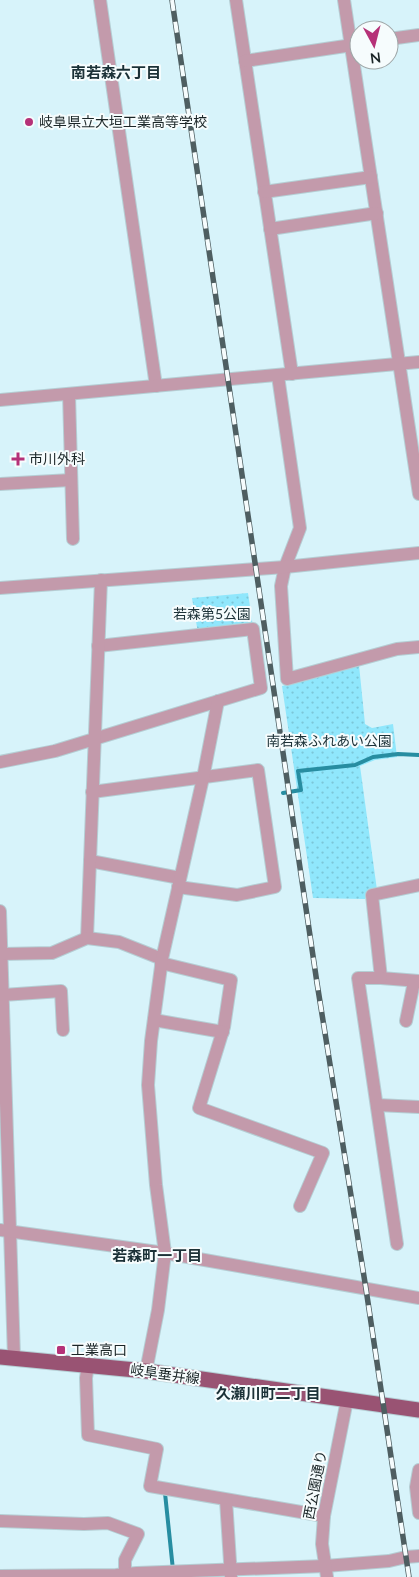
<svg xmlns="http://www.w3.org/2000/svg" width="419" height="1577" font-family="Lato,'Noto Sans JP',sans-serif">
<defs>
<pattern id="park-dots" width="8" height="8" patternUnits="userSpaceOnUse" patternTransform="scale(1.25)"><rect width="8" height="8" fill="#90e7fc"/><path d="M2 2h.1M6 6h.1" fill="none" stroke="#7cc6d8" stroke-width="1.8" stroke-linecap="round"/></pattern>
</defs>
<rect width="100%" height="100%" fill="#d7f3fa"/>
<g fill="url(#park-dots)">
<polygon points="248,593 253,627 198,633 192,598"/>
<polygon points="359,665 365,724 372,728 393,724 397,757 375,760 360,766 377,890 368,891 365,899 313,898 282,686"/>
</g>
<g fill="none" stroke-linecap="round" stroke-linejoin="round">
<g stroke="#278da1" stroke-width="4">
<polyline points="283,793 301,790 298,771 355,765 373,757 398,754 419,755"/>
<polyline points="165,1493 173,1570"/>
</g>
<g stroke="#b5ced4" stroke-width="14">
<g id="minor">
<polyline points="100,0 156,386"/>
<polyline points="236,0 292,374"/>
<polyline points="344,0 419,494"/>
<polyline points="389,39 419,35"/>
<polyline points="245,61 359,44"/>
<polyline points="264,192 371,177"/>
<polyline points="270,229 377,213"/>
<polyline points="278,376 300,528 285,567 281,586 287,679 397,649 419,647"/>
<polyline points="69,394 73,539"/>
<polyline points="0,400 419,362"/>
<polyline points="0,484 71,480"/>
<polyline points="0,588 285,567 419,553"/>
<polyline points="0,762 55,751 261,688 253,629 98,646"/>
<polyline points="92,792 258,770 275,887 237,895 178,887"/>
<polyline points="90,861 180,878"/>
<polyline points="419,885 372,895 381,978 419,981"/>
<polyline points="0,911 14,1358"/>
<polyline points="87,938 101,580"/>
<polyline points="1,954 52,953 87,938 119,942 162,959"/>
<polyline points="161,963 231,980 224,1027 199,1108 323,1153 300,1206"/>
<polyline points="381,978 358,978 397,1244"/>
<polyline points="3,995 61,991 63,1030"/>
<polyline points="154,1020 223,1032"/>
<polyline points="406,1021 414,982"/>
<polyline points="377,1105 419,1107"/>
<polyline points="0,1230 165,1253 419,1298"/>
<polyline points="88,1365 86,1378 88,1435 157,1449 150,1486 324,1516"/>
<polyline points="146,1371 158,1310 165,1253 156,1185 148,1085 151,1041 162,959 203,778 218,701"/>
<polyline points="419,1470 416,1487 419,1513"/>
<polyline points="226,1500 231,1577"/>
<polyline points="0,1521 84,1524 108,1523 138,1534 125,1560 125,1577"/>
<polyline points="0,1576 116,1575 137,1573 325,1566 389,1561 406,1557 419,1556"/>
<polyline points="327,1577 322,1544 324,1516 347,1400"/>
</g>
</g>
<g stroke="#b5ced4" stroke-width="17">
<polyline id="major" points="0,1357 146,1371 419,1410"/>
</g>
<use href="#minor" stroke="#c39aab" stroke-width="12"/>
<use href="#major" stroke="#995373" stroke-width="15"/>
<g stroke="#4e5e61" stroke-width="5.5">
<polyline id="rail" points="172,0 317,983 366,1289 409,1577"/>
</g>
<use href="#rail" stroke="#f6fcfd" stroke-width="4" stroke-dasharray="11" stroke-linecap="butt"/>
</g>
<g fill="#b53178" stroke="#f6fcfd" stroke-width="2">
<circle cx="29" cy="122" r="5"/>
<path d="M15.5 451.5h5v5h5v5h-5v5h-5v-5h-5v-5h5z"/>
<rect x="56" y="1345" width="10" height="10" rx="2.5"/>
</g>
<g text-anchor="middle" stroke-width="4" stroke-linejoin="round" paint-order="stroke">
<g font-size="14" fill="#1a2527" stroke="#f6fcfd" text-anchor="start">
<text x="39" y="127">岐阜県立大垣工業高等学校</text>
<text x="29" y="464">市川外科</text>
<text x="71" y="1355">工業高口</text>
</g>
<g font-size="14" fill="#1c3238" stroke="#f6fcfd">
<text x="212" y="619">若森第5公園</text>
<text x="329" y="746">南若森ふれあい公園</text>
</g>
<g font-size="14" fill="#1a2527" stroke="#f6fcfd">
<text transform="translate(165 1374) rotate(8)" y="5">岐阜垂井線</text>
<text transform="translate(315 1485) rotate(-79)" y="5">西公園通り</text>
</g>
<g font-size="15" font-weight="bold" fill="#1b3137" stroke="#f6fcfd">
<text x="116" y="78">南若森六丁目</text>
<text x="157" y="1261">若森町一丁目</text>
<text x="268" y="1399">久瀬川町二丁目</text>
</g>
</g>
<g transform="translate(374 45) rotate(173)"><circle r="24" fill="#f6fcfd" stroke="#9ea6a7"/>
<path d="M0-4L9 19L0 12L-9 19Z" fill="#b53178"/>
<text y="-8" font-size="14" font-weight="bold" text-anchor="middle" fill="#1a2527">N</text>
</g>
</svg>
